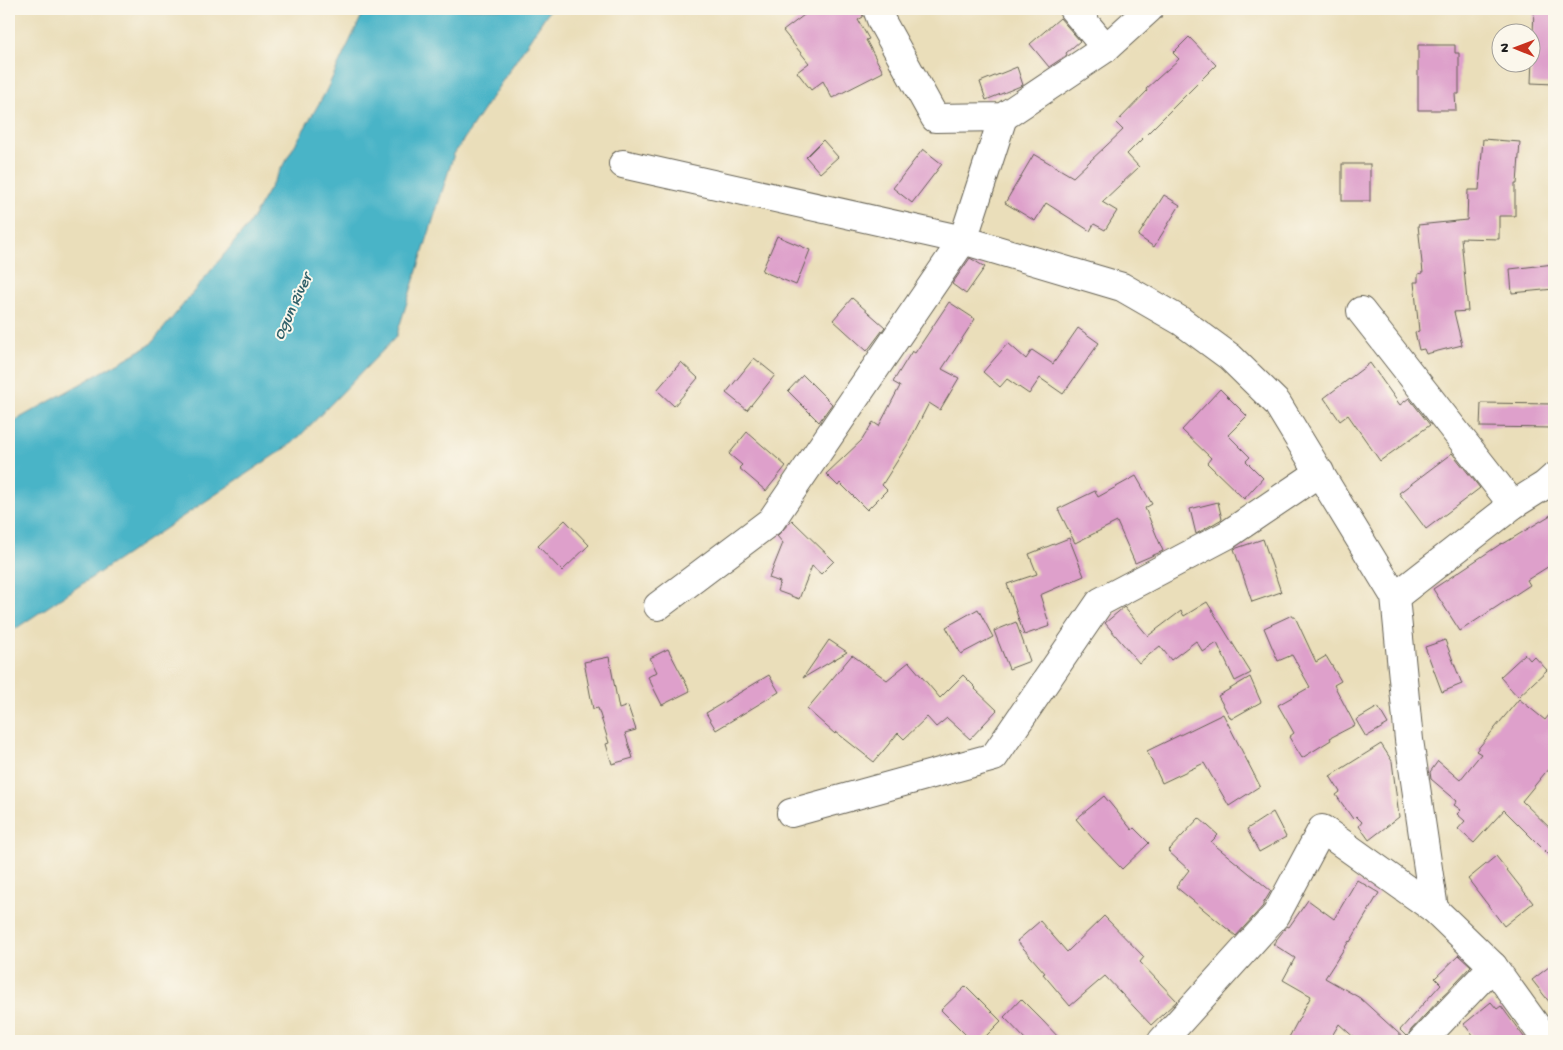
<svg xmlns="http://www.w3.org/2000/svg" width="1563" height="1050" font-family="'Gochi Hand',sans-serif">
<rect width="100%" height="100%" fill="#fbf7ec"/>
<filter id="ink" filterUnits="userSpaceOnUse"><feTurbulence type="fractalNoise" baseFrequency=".02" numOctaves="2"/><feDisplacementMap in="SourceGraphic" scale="10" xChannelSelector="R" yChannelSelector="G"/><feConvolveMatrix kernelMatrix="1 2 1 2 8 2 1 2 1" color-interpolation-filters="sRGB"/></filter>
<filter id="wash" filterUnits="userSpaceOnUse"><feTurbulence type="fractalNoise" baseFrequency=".0096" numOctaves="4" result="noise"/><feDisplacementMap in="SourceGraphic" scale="20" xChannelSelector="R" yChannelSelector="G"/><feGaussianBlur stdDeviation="1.12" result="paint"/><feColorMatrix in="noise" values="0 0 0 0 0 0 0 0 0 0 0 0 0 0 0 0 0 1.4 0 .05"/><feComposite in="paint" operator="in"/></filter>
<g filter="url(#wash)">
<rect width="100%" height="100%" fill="#eadeba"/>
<polygon fill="#49b4c7" stroke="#326872" points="365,9 550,9 454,154 396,337 294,442 9,633 9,424 150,345 249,224 325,93"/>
<g id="blocks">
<g fill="#dea0cb">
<polygon points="812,9 862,9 863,17 858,20 869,39 866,40 883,72 832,98 823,81 811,90 797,72 809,63 783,31"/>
<polygon points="1534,9 1554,9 1554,84 1531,83"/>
<polygon points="1060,18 1080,41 1066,53 1067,55 1049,67 1030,44"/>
<polygon points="1189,37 1216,65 1127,154 1139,167 1102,202 1117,211 1105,230 1094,224 1090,231 1046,203 1035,221 1005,203 1034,154 1073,177 1123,130 1116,123 1147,91 1146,89 1179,59 1173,53"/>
<polygon points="1418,45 1455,45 1455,53 1459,53 1459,94 1455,94 1456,110 1418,110"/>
<polygon points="1017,67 1023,85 986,100 980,82"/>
<polygon points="1483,139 1520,142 1517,184 1515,184 1515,216 1499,216 1499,239 1461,238 1468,311 1454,312 1462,345 1426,354 1424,349 1419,350 1415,332 1419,331 1414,282 1418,282 1418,274 1423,273 1418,225 1467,220 1468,190 1479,190"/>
<polygon points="823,140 838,157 820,173 806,157"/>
<polygon points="923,149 942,164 912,203 893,188"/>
<rect x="1342" y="164" width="28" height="37"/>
<polygon points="1164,195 1180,205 1154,247 1138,236"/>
<polygon points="777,236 810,250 796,285 762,271"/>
<polygon points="970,258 985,267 966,294 952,284"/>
<polygon points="1554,264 1554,289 1512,293 1510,269"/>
<polygon points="852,298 885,327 867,351 833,320"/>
<polygon points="949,302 975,319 942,369 959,378 940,410 929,403 908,444 882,485 887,490 867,510 840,483 838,486 826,474 862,440 873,422 879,426 900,386 893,382 912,351 915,353"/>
<polygon points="1078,328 1099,343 1063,394 1040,378 1029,394 1007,379 1000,387 983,372 1008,343 1026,359 1032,350 1053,364"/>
<polygon points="754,358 775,375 747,410 726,393"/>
<polygon points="681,362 698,378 674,406 657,390"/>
<polygon points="1370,363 1400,405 1409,398 1430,425 1380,461 1348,415 1340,421 1324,398"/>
<polygon points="803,375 832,404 819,422 788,391"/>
<polygon points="1220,389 1247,416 1228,435 1250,457 1246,461 1263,478 1244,499 1207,463 1211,458 1182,430"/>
<polygon points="1481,403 1554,404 1554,428 1480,427"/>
<polygon points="747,432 786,466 766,491 739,468 742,465 729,454"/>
<polygon points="1452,453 1480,488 1426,529 1399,493"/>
<polygon points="1136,476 1152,504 1145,508 1163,551 1135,563 1117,522 1075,543 1058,509 1095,491 1098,497"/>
<polygon points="1218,502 1222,519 1196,534 1190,509"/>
<polygon points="1554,513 1554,563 1527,580 1530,585 1460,631 1433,589 1502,543 1503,544"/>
<polygon points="565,520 589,545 562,571 538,546"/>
<polygon points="792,520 834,561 821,574 812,566 799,599 777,591 780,582 769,578 783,543 777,536"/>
<polygon points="1069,538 1084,576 1040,595 1050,626 1024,635 1007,584 1037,574 1029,554"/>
<polygon points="1263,539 1281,592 1252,602 1234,549"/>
<polygon points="1207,602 1251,673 1235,681 1217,643 1203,652 1196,641 1171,660 1160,646 1139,663 1105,623 1124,607 1148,636 1181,611 1184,616"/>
<polygon points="978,609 993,637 961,654 946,627"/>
<polygon points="1292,615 1292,617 1295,617 1316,662 1326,656 1341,681 1334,685 1355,725 1330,738 1331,740 1302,758 1289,737 1294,733 1278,705 1310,687 1292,655 1278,661 1264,628"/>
<polygon points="1016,622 1030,661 1009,669 994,631"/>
<polygon points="829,640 847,652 803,678"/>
<polygon points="1445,640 1462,684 1442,692 1425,647"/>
<polygon points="668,649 690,691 662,705 648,677 657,672 650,658"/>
<polygon points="1525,654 1530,660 1534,656 1547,670 1518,697 1500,677"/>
<polygon points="852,655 887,680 909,662 940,698 963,675 976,688 975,689 997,710 970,739 947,718 936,727 927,717 904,739 898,733 874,762 836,732 835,734 807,709"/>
<polygon points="609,657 619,709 628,706 636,730 625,733 633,758 612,764 606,744 609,743 598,708 593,709 584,662"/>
<polygon points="769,675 779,692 716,730 706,713"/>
<polygon points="1250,677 1261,702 1231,719 1218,696"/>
<polygon points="1519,699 1545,720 1554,709 1554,762 1522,801 1554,832 1554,860 1504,810 1474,843 1458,829 1465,821 1457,814 1461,810 1454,805 1457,801 1431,779 1430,772 1438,761 1460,780 1481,754 1476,751"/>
<polygon points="1378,707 1388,724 1366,737 1356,720"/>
<polygon points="1223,714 1260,786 1229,806 1204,763 1162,783 1147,751"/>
<polygon points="1381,744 1392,761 1399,817 1369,840 1359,826 1362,822 1356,816 1353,819 1336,795 1340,792 1330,776"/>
<polygon points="1104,796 1132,830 1134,828 1149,843 1122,869 1093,839 1076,819"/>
<polygon points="1273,812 1286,837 1259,852 1247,829"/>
<polygon points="1199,818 1218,835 1211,842 1271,891 1263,904 1263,906 1236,936 1176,887 1189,870 1168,851"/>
<polygon points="1496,856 1533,903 1504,926 1468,879"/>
<polygon points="1357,880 1379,893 1350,942 1349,941 1325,978 1360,998 1407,1041 1358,1041 1339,1024 1329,1041 1287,1041 1311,996 1283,980 1295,958 1273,944 1287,926 1289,927 1308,900 1334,919"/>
<polygon points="1104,916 1144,957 1140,962 1177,1001 1151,1025 1105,976 1070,1006 1043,974 1045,973 1017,941 1040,921 1067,952"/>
<polygon points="1459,955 1471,966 1411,1030 1407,1037 1400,1030 1441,984 1435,978"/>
<polygon points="1554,963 1554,1008 1532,980"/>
<polygon points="966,986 1001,1021 981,1041 972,1041 941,1010"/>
<polygon points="1021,999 1042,1020 1062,1041 1027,1041 1004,1017"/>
<polygon points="1491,1002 1497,1009 1501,1006 1527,1041 1477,1041 1464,1024"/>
</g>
</g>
</g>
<g filter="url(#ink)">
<use href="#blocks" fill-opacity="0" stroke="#646053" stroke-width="1"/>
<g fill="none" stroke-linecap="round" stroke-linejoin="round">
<g stroke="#646053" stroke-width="30">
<g id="minor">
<polyline points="877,9 882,22 935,118 1003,117 1106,48 1149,9"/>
<polyline points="1073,9 1106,48"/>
<polyline points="623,164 963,240 1122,287 1181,321 1230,357 1277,403 1395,597 1409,740 1434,909"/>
<polyline points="1361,311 1513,505"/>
<polyline points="1395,597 1513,505 1545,485 1554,477"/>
<polyline points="658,606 771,521 963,240 1003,117"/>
<polyline points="791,813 994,757 1100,602 1227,535 1320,472"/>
<polyline points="1162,1041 1276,915 1322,829 1434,909 1493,966 1547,1041"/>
<polyline points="1422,1041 1493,966"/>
</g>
</g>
<use href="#minor" stroke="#fff" stroke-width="28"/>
</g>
</g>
<g text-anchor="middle" stroke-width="4" stroke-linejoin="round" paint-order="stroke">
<g font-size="16" font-style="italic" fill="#306069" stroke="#fbf7ec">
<text transform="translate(291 306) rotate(-65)" y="6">Ogun River</text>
</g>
</g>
<rect width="1563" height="1050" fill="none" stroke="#fbf7ec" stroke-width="30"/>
<g transform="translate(1516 48) rotate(271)"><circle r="24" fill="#fbf7ec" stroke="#a29f99"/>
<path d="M0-4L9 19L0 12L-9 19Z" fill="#c8321e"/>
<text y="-8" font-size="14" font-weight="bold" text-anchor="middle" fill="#1c1c1c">N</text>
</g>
</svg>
